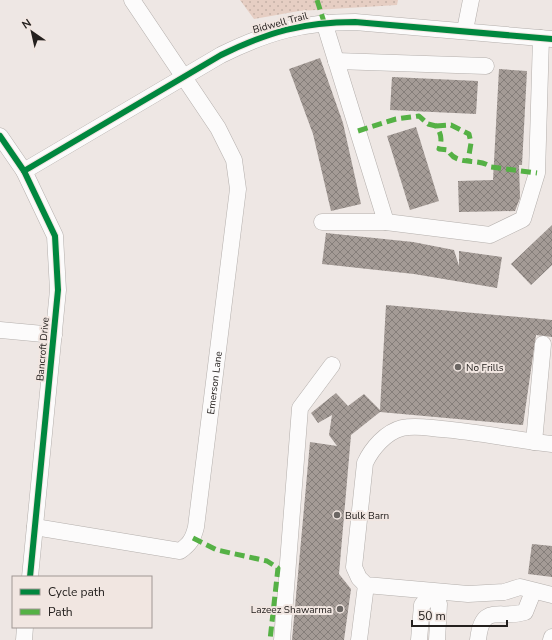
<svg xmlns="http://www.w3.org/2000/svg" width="552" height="640" font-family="'Nunito Sans',sans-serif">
<defs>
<pattern id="grass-dots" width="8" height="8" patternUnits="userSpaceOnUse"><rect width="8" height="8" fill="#e6cec3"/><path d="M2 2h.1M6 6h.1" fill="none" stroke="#c5b1a7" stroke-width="1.8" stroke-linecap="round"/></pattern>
<pattern id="building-cross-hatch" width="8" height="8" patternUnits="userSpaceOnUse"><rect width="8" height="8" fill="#a49b96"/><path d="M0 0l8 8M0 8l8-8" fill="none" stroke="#857e7a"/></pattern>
</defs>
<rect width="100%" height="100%" fill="#eee7e4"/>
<polygon fill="url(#grass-dots)" points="240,0 398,0 397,5 299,11 254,19"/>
<g fill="url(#building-cross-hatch)">
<polygon points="320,58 343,123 361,204 331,211 313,134 289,69"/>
<polygon points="499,69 527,71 522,165 519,165 520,198 515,211 459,212 458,181 493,180"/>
<polygon points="392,77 478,81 476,114 390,110"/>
<polygon points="416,127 439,201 410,210 387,136"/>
<polygon points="552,225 552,265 531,285 511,264"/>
<polygon points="326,233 413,242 454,250 459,266 459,251 502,257 497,288 414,274 322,264"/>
<polygon points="386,305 552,320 552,337 536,335 523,425 380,412 351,435 339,574 351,589 344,640 292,640 310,442 337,446 329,435 332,415 318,423 311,413 336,393 348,406 364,394 380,410"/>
<polygon points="532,544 552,546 552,577 528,574"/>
</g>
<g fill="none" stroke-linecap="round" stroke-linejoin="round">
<g stroke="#b4afac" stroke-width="17">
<g id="minor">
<polyline points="324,22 386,222"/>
<polyline points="465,30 471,0"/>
<polyline points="336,61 486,66"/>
<polyline points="0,136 24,171 55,236 58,290 30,577"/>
<path d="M24,171l197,-116c47,-23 82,-33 134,-33l197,17"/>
<polyline points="322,222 386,222 490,235 523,219 537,173 541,38"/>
<polyline points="0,330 54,335"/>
<polyline points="534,442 543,344"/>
<path d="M552,444c-37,-4 -73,-12 -110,-15 -13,-1 -26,-4 -40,-1 -16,4 -30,20 -37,35l-11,104 5,11 7,7 102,9 36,-2 16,-5 32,8"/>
<path id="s1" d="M35,527l145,24c10,-7 13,-12 16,-24l42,-338 -4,-29 -16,-32 -86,-128"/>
<polyline points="24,640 25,627"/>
<polyline points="282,640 300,408 332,365"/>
<polyline points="359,640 366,585"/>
<polyline points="419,640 422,605 433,592 439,604 437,640"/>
<path d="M478,640c4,-38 21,-20 47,-28l8,-20"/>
<polyline points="551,640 552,637"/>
</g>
</g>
<use href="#minor" stroke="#fcfbfb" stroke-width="16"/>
<g stroke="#55b145" stroke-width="5" stroke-dasharray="10 5" stroke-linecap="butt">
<polyline points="317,0 324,22"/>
<polyline points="436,126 451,125 469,134 471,143 468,161"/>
<path d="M358,131l38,-12 23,-3 9,8 8,2c6,9 6,14 3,23l9,1c8,17 30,7 43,17l46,6"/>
<polyline points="193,538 217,550 267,561 278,568 270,640"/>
</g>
<g stroke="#f1e6e1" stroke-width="8">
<g id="cycleway">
<polyline points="0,136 24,171 55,236 58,290 30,577"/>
<path d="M24,171l197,-116c47,-23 82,-33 134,-33l197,17"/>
</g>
</g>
<use href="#cycleway" stroke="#00873e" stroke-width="6"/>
</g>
<g fill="#6b6663" stroke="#f1e6e1" stroke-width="1.5">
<circle cx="458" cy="367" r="4"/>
<circle cx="337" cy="515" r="4"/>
<circle cx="340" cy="609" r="4"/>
</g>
<g text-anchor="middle" stroke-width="4" stroke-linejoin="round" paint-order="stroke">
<g font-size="10" fill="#24201e" stroke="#f1e6e1">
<text transform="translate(280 22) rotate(-15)" y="4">Bidwell Trail</text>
<text transform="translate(42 349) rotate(-85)" y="4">Bancroft Drive</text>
<text dy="4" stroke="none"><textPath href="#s1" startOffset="322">Emerson Lane</textPath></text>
</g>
<g font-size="10" fill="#24201e" stroke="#f1e6e1" text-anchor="start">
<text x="466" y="371">No Frills</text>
<text x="345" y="519">Bulk Barn</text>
<text x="332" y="613" text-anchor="end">Lazeez Shawarma</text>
</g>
</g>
<rect x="12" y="576" width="140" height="52" fill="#f1e6e1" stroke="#9f9793"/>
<rect x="20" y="589" width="20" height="6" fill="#00873e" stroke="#9f9793"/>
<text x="48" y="596" font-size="12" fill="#24201e">Cycle path</text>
<rect x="20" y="609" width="20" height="6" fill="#55b145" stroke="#9f9793"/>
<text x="48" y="616" font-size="12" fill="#24201e">Path</text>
<g transform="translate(32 32) rotate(326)" stroke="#f1e6e1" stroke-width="3" paint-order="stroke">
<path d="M0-3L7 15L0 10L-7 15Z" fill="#24201e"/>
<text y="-6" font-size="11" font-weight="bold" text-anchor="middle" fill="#24201e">N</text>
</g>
<path d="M412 620v6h95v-6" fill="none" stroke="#24201e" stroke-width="2"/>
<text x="418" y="620" font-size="12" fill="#24201e" stroke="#f1e6e1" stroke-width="3" paint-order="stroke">50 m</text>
</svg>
